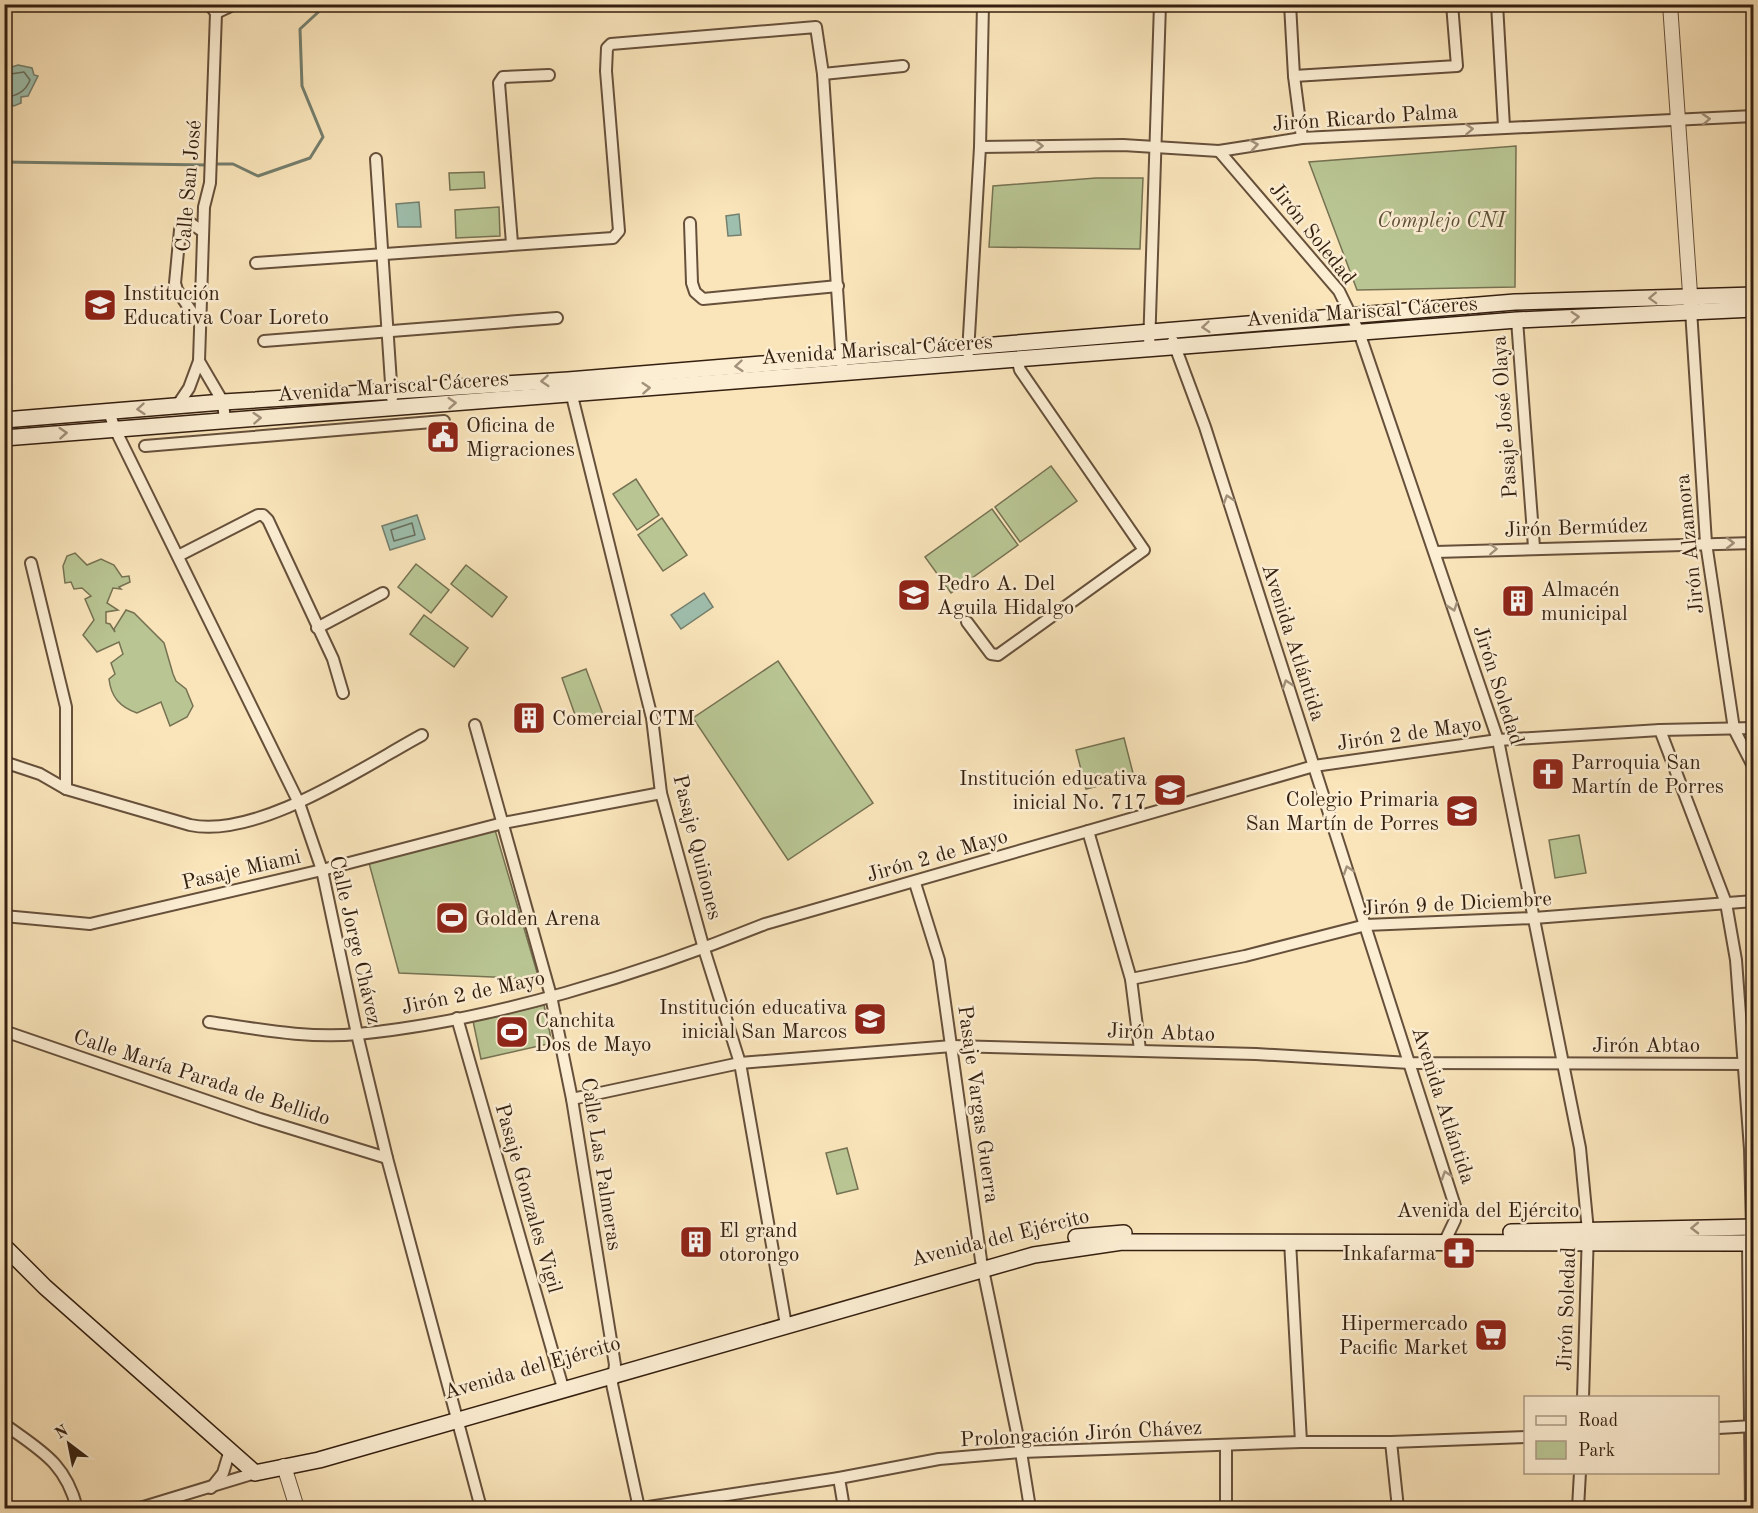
<svg xmlns="http://www.w3.org/2000/svg" width="1758" height="1513" font-family="'Old Standard TT',serif">
<rect width="100%" height="100%" fill="#fae5bb"/>
<filter id="stains"><feTurbulence type="fractalNoise" baseFrequency=".00333" numOctaves="4"/><feColorMatrix values="0 0 0 0 .2 0 0 0 0 .09 0 0 0 0 .02 0 0 0 .5 -.17"/></filter>
<radialGradient id="worn" r=".72"><stop offset=".6" stop-color="#630" stop-opacity="0"/><stop offset="1" stop-color="#630" stop-opacity=".3"/></radialGradient>
<g fill="#b9c694" stroke="#767252" stroke-width="1.5">
<polygon points="1516,146 1515,287 1357,290 1309,162"/>
<polygon points="484,172 485,188 450,190 449,173"/>
<polygon points="1096,178 1143,178 1140,249 989,247 993,186"/>
<polygon points="499,207 500,236 456,238 455,210"/>
<polygon points="1051,466 1077,501 1020,542 995,507"/>
<polygon points="636,479 659,515 637,530 613,494"/>
<polygon points="992,509 1018,545 951,593 925,557"/>
<polygon points="662,518 687,555 663,571 638,535"/>
<path d="M75,553l12,12 14,-6 13,6 8,12 7,-1 1,6 -11,5 2,2 -8,-1 -6,15 11,7 -12,2v11l4,1 5,8 -1,-3 12,-19 8,3 30,30 9,31 3,7 10,8 7,17 -6,11 -17,9 -9,-24 -24,11c-17,-6 -26,-16 -28,-34l6,-5 -4,-11 12,-9 -4,-12 -22,10 -14,-17 11,-15 -9,-21 6,-3 -9,-8 -8,1 -3,-7 -6,1 -2,-17 4,-10z"/>
<polygon points="416,564 449,590 431,613 398,587"/>
<polygon points="466,565 507,597 492,617 451,584"/>
<polygon points="424,615 468,648 454,667 410,634"/>
<polygon points="778,661 873,803 788,860 693,718"/>
<polygon points="586,669 604,717 579,726 562,678"/>
<polygon points="1124,738 1134,777 1086,789 1076,750"/>
<polygon points="495,830 539,979 399,973 369,863"/>
<polygon points="1579,835 1586,873 1555,878 1549,840"/>
<polygon points="544,1005 552,1043 481,1059 473,1021"/>
<polygon points="847,1148 858,1189 837,1194 826,1153"/>
</g>
<g fill="#9ebfad" stroke="#747f6e" stroke-width="1.5">
<polygon points="18,65 32,68 34,75 38,76 28,96 21,97 21,103 14,106 5,102 5,69"/>
<polygon points="419,202 421,227 398,227 396,204"/>
<polygon points="739,214 741,235 728,236 726,216"/>
<polygon points="417,515 425,539 390,550 382,526"/>
<polygon points="704,593 713,607 681,629 671,615"/>
</g>
<g fill="none" stroke-linecap="round" stroke-linejoin="round">
<g stroke="#696f5e" stroke-width="1.5">
<path d="M4,75l20,-3 6,8c-4,11 -14,17 -26,17"/>
<polygon points="412,523 415,535 394,541 391,530"/>
</g>
<g stroke="#747f6e" stroke-width="3">
<polyline points="4,162 208,165"/>
<polyline points="214,164 233,164 258,176 310,158 323,137 302,86 300,29 327,4"/>
</g>
<g stroke="#66503b" stroke-width="14">
<g id="minor">
<polyline points="1290,4 1294,76 1302,138"/>
<polyline points="1497,4 1504,127"/>
<polyline points="216,13 235,4"/>
<polyline points="823,74 903,66"/>
<polyline points="1294,76 1457,66 1452,4"/>
<polyline points="980,147 1123,145 1219,151 1302,138 1754,116"/>
<polyline points="1219,151 1339,291 1359,332 1498,740 1580,1148 1588,1231 1583,1398"/>
<polyline points="376,159 392,398"/>
<polyline points="690,223 692,283 695,292 703,299 838,286"/>
<polyline points="512,243 499,83 503,77 549,75"/>
<polyline points="256,263 613,238 619,231 606,71 607,48 611,44 816,27 823,74 842,364"/>
<polyline points="1691,310 1706,543 1734,729 1754,768"/>
<polyline points="1517,320 1534,547"/>
<polyline points="200,324 177,290 175,283 180,230 189,222 202,231"/>
<polyline points="264,341 557,318"/>
<polyline points="1173,341 1205,427 1455,1206 1455,1220 1445,1241"/>
<polyline points="1149,348 1160,4"/>
<polyline points="968,353 980,147 983,4"/>
<polyline points="199,361 223,402 225,421"/>
<polyline points="570,388 652,718 661,793 704,949 740,1063 786,1325"/>
<polyline points="177,406 189,388 199,361 204,207 210,183 216,13 209,4"/>
<polyline points="109,412 115,429 299,803 322,870 357,1034 387,1158 481,1508"/>
<polyline points="145,446 444,421"/>
<polyline points="1435,552 1754,543"/>
<polyline points="178,556 258,515 263,515 268,520 333,659 343,693"/>
<polyline points="31,563 66,707 66,789"/>
<polyline points="967,622 991,654 998,655 1144,550 1020,370 1017,359"/>
<polyline points="317,628 383,593"/>
<polyline points="475,725 551,996 572,1099 615,1365 612,1384 639,1508"/>
<polyline points="1660,730 1726,903 1736,960 1750,1149 1752,1227 1748,1243 1751,1508"/>
<path d="M4,762l36,12 26,15 124,36c68,14 173,-58 232,-90"/>
<polyline points="1088,831 1131,979 1140,1050"/>
<polyline points="915,883 939,960 981,1260 1021,1452 1030,1508"/>
<polyline points="4,916 90,924 322,870 503,823 661,793"/>
<polyline points="1131,979 1245,956 1366,925 1534,918 1754,901"/>
<polyline points="457,1018 563,1388"/>
<path d="M209,1022c49,7 100,17 149,12 133,-13 284,-60 407,-110l549,-158 184,-26 162,-10 94,-2"/>
<polyline points="4,1031 260,1119 387,1158"/>
<polyline points="572,1099 740,1063 952,1046 1256,1054 1410,1063 1754,1064"/>
<polyline points="1290,1241 1301,1442"/>
<path d="M4,1424c37,27 61,38 73,84"/>
<polyline points="1718,1428 1754,1426"/>
<polyline points="1391,1442 1398,1508"/>
<polyline points="839,1478 844,1508"/>
<polyline points="211,1488 223,1473 230,1450"/>
<polyline points="140,1508 255,1473"/>
<polyline points="642,1508 839,1478 939,1459 1021,1452 1301,1442 1391,1442 1526,1437"/>
<polyline points="1226,1508 1226,1446"/>
<polyline points="1578,1508 1580,1472"/>
</g>
</g>
<g stroke="#66503b" stroke-width="16">
<g id="tertiary">
<polyline points="1670,4 1691,308"/>
<polyline points="284,1466 297,1508"/>
</g>
</g>
<g stroke="#341f10" stroke-width="18">
<g id="secondary">
<polyline points="4,420 223,402 568,380 1515,302 1754,295"/>
<polyline points="4,438 1517,320 1754,309"/>
<polyline points="1511,1232 1754,1227"/>
<polyline points="1076,1237 1124,1233"/>
<polyline points="4,1246 45,1287 255,1473 319,1460 1034,1255 1122,1242 1754,1243"/>
</g>
</g>
<use href="#minor" stroke="#fceed3" stroke-width="10"/>
<use href="#tertiary" stroke="#fceed3" stroke-width="14"/>
<use href="#secondary" stroke="#fceed3" stroke-width="15"/>
</g>
<defs><path id="oneway-chevron" d="M-2-3.5L2.5 0L-2 3.5" fill="none" stroke-width="1.6" stroke-linecap="round" stroke-linejoin="round" transform="scale(1.5)"/></defs>
<g stroke="#a2917b">
<use href="#oneway-chevron" transform="translate(1706 119) rotate(-3)"/>
<use href="#oneway-chevron" transform="translate(1469 129) rotate(-3)"/>
<use href="#oneway-chevron" transform="translate(1254 145) rotate(-9)"/>
<use href="#oneway-chevron" transform="translate(1039 146) rotate(-1)"/>
<use href="#oneway-chevron" transform="translate(1653 298) rotate(178)"/>
<use href="#oneway-chevron" transform="translate(1575 317) rotate(-3)"/>
<use href="#oneway-chevron" transform="translate(1206 327) rotate(175)"/>
<use href="#oneway-chevron" transform="translate(739 366) rotate(175)"/>
<use href="#oneway-chevron" transform="translate(545 381) rotate(176)"/>
<use href="#oneway-chevron" transform="translate(646 388) rotate(-4)"/>
<use href="#oneway-chevron" transform="translate(452 403) rotate(-4)"/>
<use href="#oneway-chevron" transform="translate(141 409) rotate(175)"/>
<use href="#oneway-chevron" transform="translate(257 418) rotate(-4)"/>
<use href="#oneway-chevron" transform="translate(63 433) rotate(-4)"/>
<use href="#oneway-chevron" transform="translate(1228 499) rotate(-108)"/>
<use href="#oneway-chevron" transform="translate(1730 543)"/>
<use href="#oneway-chevron" transform="translate(1493 549) rotate(-2)"/>
<use href="#oneway-chevron" transform="translate(1453 607) rotate(71)"/>
<use href="#oneway-chevron" transform="translate(1287 684) rotate(-108)"/>
<use href="#oneway-chevron" transform="translate(1348 870) rotate(-108)"/>
<use href="#oneway-chevron" transform="translate(1446 1175) rotate(-108)"/>
<use href="#oneway-chevron" transform="translate(1695 1228) rotate(179)"/>
</g>
<defs>
<g id="school-square" transform="scale(1.725)"><rect x="-9" y="-9" width="18" height="18" rx="4" fill="#8f2418" stroke="#fceed3"/><path d="M0-5L7-2L0 1L-7-2ZM-4 1L0 2.5L4 1V4Q0 6-4 4Z" fill="#fff"/></g>
<g id="civic-square" transform="scale(1.725)"><rect x="-9" y="-9" width="18" height="18" rx="4" fill="#8f2418" stroke="#fceed3"/><path d="M-.6-6.5H3V-4.5H.6V-3L4-1V1h2V6H-6V1h2V-1L-.6-3ZM-1.2 2.5V6h2.4V2.5Z" fill="#fff"/></g>
<g id="building-square" transform="scale(1.725)"><rect x="-9" y="-9" width="18" height="18" rx="4" fill="#8f2418" stroke="#fceed3"/><path d="M-4-6H4V6H1V3H-1V6H-4ZM-2.5-4.3h1.7v1.8h-1.7ZM.8-4.3h1.7v1.8H.8ZM-2.5-1h1.7V.8h-1.7ZM.8-1h1.7V.8H.8Z" fill="#fff"/></g>
<g id="church-square" transform="scale(1.725)"><rect x="-9" y="-9" width="18" height="18" rx="4" fill="#8f2418" stroke="#fceed3"/><path d="M-1.2-6h2.4v3.5h3.3v2.4h-3.3V6h-2.4V-.1h-3.3v-2.4h3.3Z" fill="#fff"/></g>
<g id="stadium-square" transform="scale(1.725)"><rect x="-9" y="-9" width="18" height="18" rx="4" fill="#8f2418" stroke="#fceed3"/><path d="M0-5a6.5 5 0 1 0 0 10a6.5 5 0 1 0 0-10ZM-3.5-1.8h7v3.6h-7Z" fill="#fff"/></g>
<g id="pharmacy-square" transform="scale(1.725)"><rect x="-9" y="-9" width="18" height="18" rx="4" fill="#8f2418" stroke="#fceed3"/><path d="M-2-6h4v4h4v4h-4v4h-4v-4h-4v-4h4Z" fill="#fff"/></g>
<g id="supermarket-square" transform="scale(1.725)"><rect x="-9" y="-9" width="18" height="18" rx="4" fill="#8f2418" stroke="#fceed3"/><path d="M-6-5.5h2.5l.6 2H6L4.5 2H-2.5L-4.4-4H-6ZM-1.5 3.2a1.3 1.3 0 1 0 .1 0ZM3 3.2a1.3 1.3 0 1 0 .1 0Z" fill="#fff"/></g>
</defs>
<g fill-rule="evenodd">
<use href="#school-square" x="100" y="305"/>
<use href="#civic-square" x="443" y="437"/>
<use href="#school-square" x="914" y="595"/>
<use href="#building-square" x="1518" y="601"/>
<use href="#building-square" x="529" y="718"/>
<use href="#church-square" x="1548" y="774"/>
<use href="#school-square" x="1170" y="790"/>
<use href="#school-square" x="1462" y="811"/>
<use href="#stadium-square" x="452" y="918"/>
<use href="#school-square" x="870" y="1019"/>
<use href="#stadium-square" x="512" y="1032"/>
<use href="#building-square" x="696" y="1242"/>
<use href="#pharmacy-square" x="1459" y="1253"/>
<use href="#supermarket-square" x="1491" y="1335"/>
</g>
<g text-anchor="middle" stroke-width="5" stroke-linejoin="round" paint-order="stroke">
<g font-size="21" fill="#341f10" stroke="#fceed3">
<text transform="translate(1365 117) rotate(-4)" y="7">Jirón Ricardo Palma</text>
<text transform="translate(188 186) rotate(-85)" y="7">Calle San José</text>
<text transform="translate(1313 233) rotate(51)" y="7">Jirón Soledad</text>
<text transform="translate(1362 311) rotate(-4)" y="7">Avenida Mariscal Cáceres</text>
<text transform="translate(877 349) rotate(-4)" y="7">Avenida Mariscal Cáceres</text>
<text transform="translate(393 386) rotate(-4)" y="7">Avenida Mariscal Cáceres</text>
<text transform="translate(1504 417) rotate(-94)" y="7">Pasaje José Olaya</text>
<text transform="translate(1576 527) rotate(-2)" y="7">Jirón Bermúdez</text>
<text transform="translate(1689 544) rotate(-96)" y="7">Jirón Alzamora</text>
<text transform="translate(1294 642) rotate(72)" y="7">Avenida Atlántida</text>
<text transform="translate(1499 685) rotate(72)" y="7">Jirón Soledad</text>
<text transform="translate(1409 733) rotate(-8)" y="7">Jirón 2 de Mayo</text>
<text transform="translate(698 847) rotate(76)" y="7">Pasaje Quiñones</text>
<text transform="translate(937 855) rotate(-16)" y="7">Jirón 2 de Mayo</text>
<text transform="translate(241 869) rotate(-13)" y="7">Pasaje Miami</text>
<text transform="translate(1457 903) rotate(-3)" y="7">Jirón 9 de Diciembre</text>
<text transform="translate(356 940) rotate(77)" y="7">Calle Jorge Chávez</text>
<text transform="translate(473 992) rotate(-12)" y="7">Jirón 2 de Mayo</text>
<text transform="translate(1161 1032) rotate(2)" y="7">Jirón Abtao</text>
<text x="1646" y="1052">Jirón Abtao</text>
<text transform="translate(202 1077) rotate(18)" y="7">Calle María Parada de Bellido</text>
<text transform="translate(979 1104) rotate(82)" y="7">Pasaje Vargas Guerra</text>
<text transform="translate(1444 1105) rotate(72)" y="7">Avenida Atlántida</text>
<text transform="translate(602 1164) rotate(81)" y="7">Calle Las Palmeras</text>
<text transform="translate(529 1198) rotate(74)" y="7">Pasaje Gonzales Vigil</text>
<text x="1488" y="1217">Avenida del Ejército</text>
<text transform="translate(1000 1237) rotate(-14)" y="7">Avenida del Ejército</text>
<text transform="translate(1566 1309) rotate(-88)" y="7">Jirón Soledad</text>
<text transform="translate(532 1367) rotate(-16)" y="7">Avenida del Ejército</text>
<text transform="translate(1081 1433) rotate(-3)" y="7">Prolongación Jirón Chávez</text>
</g>
<g font-size="21" font-style="italic" fill="#5c5138" stroke="#fceed3">
<text x="1441" y="227">Complejo CNI</text>
</g>
<g font-size="21" fill="#341f10" stroke="#fceed3" text-anchor="start">
<text x="123" y="300">Institución<tspan x="123" dy="24">Educativa Coar Loreto</tspan></text>
<text x="466" y="432">Oficina de<tspan x="466" dy="24">Migraciones</tspan></text>
<text x="937" y="590">Pedro A. Del<tspan x="937" dy="24">Aguila Hidalgo</tspan></text>
<text x="1541" y="596">Almacén<tspan x="1541" dy="24">municipal</tspan></text>
<text x="552" y="725">Comercial CTM</text>
<text x="1571" y="769">Parroquia San<tspan x="1571" dy="24">Martín de Porres</tspan></text>
<text x="1147" y="785" text-anchor="end">Institución educativa<tspan x="1147" dy="24">inicial No. 717</tspan></text>
<text x="1439" y="806" text-anchor="end">Colegio Primaria<tspan x="1439" dy="24">San Martín de Porres</tspan></text>
<text x="475" y="925">Golden Arena</text>
<text x="847" y="1014" text-anchor="end">Institución educativa<tspan x="847" dy="24">inicial San Marcos</tspan></text>
<text x="535" y="1027">Canchita<tspan x="535" dy="24">Dos de Mayo</tspan></text>
<text x="719" y="1237">El grand<tspan x="719" dy="24">otorongo</tspan></text>
<text x="1436" y="1260" text-anchor="end">Inkafarma</text>
<text x="1468" y="1330" text-anchor="end">Hipermercado<tspan x="1468" dy="24">Pacific Market</tspan></text>
</g>
</g>
<rect width="1758" height="1513" fill="none" stroke="#fae5bb" stroke-width="24"/>
<rect x="6" y="6" width="1746" height="1501" fill="none" stroke="#341f10" stroke-width="3"/>
<rect x="12" y="12" width="1734" height="1489" fill="none" stroke="#341f10" stroke-width="1.5"/>
<rect x="1524" y="1396" width="195" height="78" fill="#fceed3" stroke="#ac9b85" stroke-width="1.5"/>
<rect x="1536" y="1416" width="30" height="9" fill="#fceed3" stroke="#ac9b85" stroke-width="1.5"/>
<text x="1578" y="1426" font-size="18" fill="#341f10">Road</text>
<rect x="1536" y="1441" width="30" height="18" fill="#b9c694" stroke="#ac9b85" stroke-width="1.5"/>
<text x="1578" y="1456" font-size="18" fill="#341f10">Park</text>
<g transform="translate(69 1444) rotate(328)" stroke="#fceed3" stroke-width="4.5" paint-order="stroke">
<path d="M0-4.5L10 22L0 15L-10 22Z" fill="#341f10"/>
<text y="-9" font-size="16" font-weight="bold" text-anchor="middle" fill="#341f10">N</text>
</g>
<rect width="100%" height="100%" filter="url(#stains)"/>
<rect width="100%" height="100%" fill="url(#worn)"/>
</svg>
